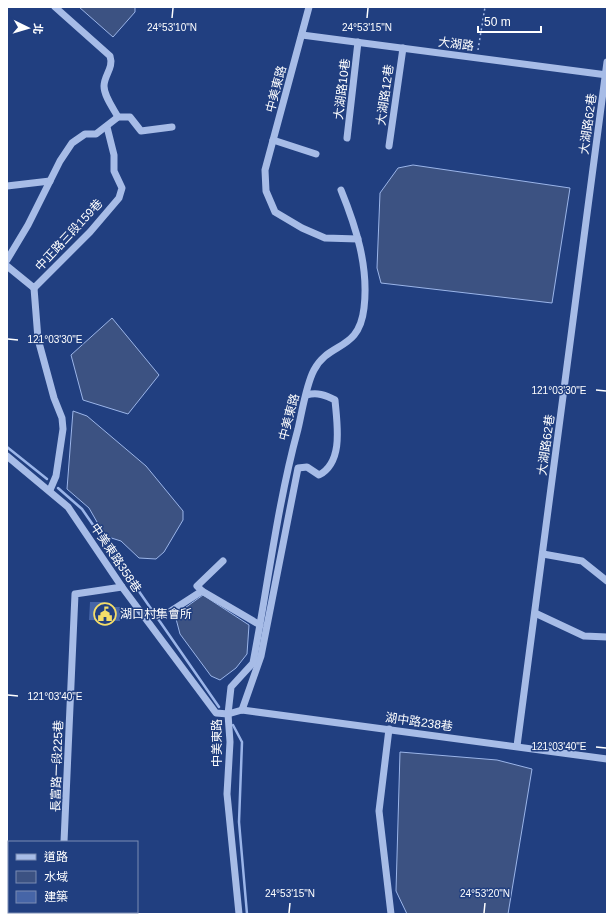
<svg xmlns="http://www.w3.org/2000/svg" width="614" height="921" font-family="Arial,'Noto Sans TC',sans-serif">
<rect width="100%" height="100%" fill="#213f80"/>
<g fill="#3c5282" stroke="#9bb5e9">
<polygon points="79,7 135,7 135,12 113,37"/>
<polygon points="413,165 570,188 552,303 381,283 377,268 380,193 398,168"/>
<polygon points="112,318 159,375 128,414 83,400 71,355"/>
<polygon points="73,411 87,416 146,466 183,511 183,520 164,552 156,559 139,558 121,541 105,536 89,508 67,489"/>
<polygon points="203,595 249,625 247,654 236,668 220,680 211,676 180,634 175,615"/>
<polygon points="400,752 497,760 532,769 508,914 407,914 396,891"/>
</g>
<g fill="none" stroke-linecap="round" stroke-linejoin="round">
<g stroke="#9bb5e9" stroke-width="2.5">
<polyline points="7,447 47,479"/>
<polyline points="58,488 82,509 219,707"/>
<polyline points="233,725 242,742 239,822 247,914"/>
</g>
</g>
<polygon fill="#4665a7" points="90,602 105,602 104,607 121,607 120,621 89,620"/>
<g fill="none" stroke-linecap="round" stroke-linejoin="round">
<polyline stroke="#a7bce7" stroke-width="1.5" stroke-dasharray="2 3" stroke-linecap="butt" points="478,50 485,7"/>
<g stroke="#a7bce7" stroke-width="7">
<path d="M55,7l55,49c4,12 -6,19 -6,30 0,10 9,22 14,31"/>
<polyline points="309,7 265,170 266,191 275,212 302,228 325,238 358,239"/>
<polyline points="302,35 607,75"/>
<polyline points="347,138 358,42"/>
<polyline points="273,140 316,154"/>
<polyline points="389,146 403,48"/>
<polyline points="7,186 50,181"/>
<polyline points="7,260 28,225 60,161 72,143 85,134 96,134 118,117 130,117 141,131 172,127"/>
<polyline points="7,266 34,288 90,232 119,198 122,188 114,171 114,155 107,127"/>
<polyline points="34,288 38,339 54,398 62,418 63,429 56,476 50,490"/>
<polyline points="7,456 68,507 122,587 216,713 228,714 242,710 607,759"/>
<polyline points="543,554 582,561 607,581"/>
<polyline points="202,591 197,586 223,561"/>
<polyline points="171,611 202,591 260,625"/>
<polyline points="535,613 584,636 607,637"/>
<path d="M242,710l19,-54 37,-188 9,-1 12,8c25,-13 18,-51 16,-75 -10,-5 -18,-8 -28,-5"/>
<polyline points="389,729 379,811 391,914"/>
<polyline points="517,746 607,62"/>
<polyline points="64,842 75,594 122,587"/>
<polyline points="61,914 61,912"/>
<path d="M239,914l-12,-120 3,-52 -2,-28 3,-27 22,-24c15,-78 24,-157 45,-234 4,-17 8,-44 16,-59 15,-29 45,-18 50,-62 5,-41 -8,-81 -23,-118"/>
</g>
</g>
<path fill="none" stroke="#fff" stroke-width="1.5" d="M172,18l1,-10M367,18l1,-10M8,339l10,1M596,390l10,1M8,695l10,1M596,747l10,1M289,913l1,-10M484,913l1,-10"/>
<defs>
<g id="civic-ring" transform="scale(1.15)"><circle r="9.5" fill="#213f80" stroke="#f4dd69" stroke-width="1.5"/><path d="M-.6-6.5H3V-4.5H.6V-3L4-1V1h2V6H-6V1h2V-1L-.6-3ZM-1.2 2.5V6h2.4V2.5Z" fill="#f4dd69"/></g>
</defs>
<g fill-rule="evenodd">
<use href="#civic-ring" x="105" y="614"/>
</g>
<g text-anchor="middle" stroke-width="3" stroke-linejoin="round" paint-order="stroke">
<g font-size="12" fill="#fff" stroke="#213f80">
<text transform="translate(456 44) rotate(7)" y="4">大湖路</text>
<text transform="translate(276 89) rotate(-75)" y="4">中美東路</text>
<text transform="translate(342 89) rotate(-83)" y="4">大湖路10巷</text>
<text transform="translate(385 95) rotate(-82)" y="4">大湖路12巷</text>
<text transform="translate(588 124) rotate(-82)" y="4">大湖路62巷</text>
<text transform="translate(69 235) rotate(-47)" y="4">中正路三段159巷</text>
<text transform="translate(289 417) rotate(-75)" y="4">中美東路</text>
<text transform="translate(546 445) rotate(-82)" y="4">大湖路62巷</text>
<text transform="translate(116 558) rotate(56)" y="4">中美東路358巷</text>
<text transform="translate(419 722) rotate(8)" y="4">湖中路238巷</text>
<text transform="translate(217 743) rotate(-90)" y="4">中美東路</text>
<text transform="translate(57 766) rotate(-88)" y="4">長富路一段225巷</text>
</g>
<g font-size="12" fill="#fff" stroke="#213f80" text-anchor="start">
<text x="120" y="618">湖口村集會所</text>
</g>
</g>
<g font-size="10" text-anchor="middle" fill="#fff" stroke="#213f80" stroke-width="3" stroke-linejoin="round" paint-order="stroke">
<text x="172" y="31">24°53'10"N</text>
<text x="367" y="31">24°53'15"N</text>
<text x="55" y="343">121°03'30"E</text>
<text x="559" y="394">121°03'30"E</text>
<text x="55" y="700">121°03'40"E</text>
<text x="559" y="750">121°03'40"E</text>
<text x="290" y="897">24°53'15"N</text>
<text x="485" y="897">24°53'20"N</text>
</g>
<rect width="614" height="921" fill="none" stroke="#ffffff" stroke-width="16"/>
<rect x="8" y="841" width="130" height="72" fill="#213f80" stroke="#7a8cb3"/>
<rect x="16" y="854" width="20" height="6" fill="#a7bce7" stroke="#7a8cb3"/>
<text x="44" y="861" font-size="12" fill="#ffffff">道路</text>
<rect x="16" y="871" width="20" height="12" fill="#3c5282" stroke="#7a8cb3"/>
<text x="44" y="881" font-size="12" fill="#ffffff">水域</text>
<rect x="16" y="891" width="20" height="12" fill="#4665a7" stroke="#7a8cb3"/>
<text x="44" y="901" font-size="12" fill="#ffffff">建築</text>
<g transform="translate(28 28) rotate(95)" stroke="#213f80" stroke-width="3" paint-order="stroke">
<path d="M0-3L7 15L0 10L-7 15Z" fill="#ffffff"/>
<text y="-6" font-size="11" font-weight="bold" text-anchor="middle" fill="#ffffff">北</text>
</g>
<path d="M478 26v6h63v-6" fill="none" stroke="#ffffff" stroke-width="2"/>
<text x="484" y="26" font-size="12" fill="#ffffff" stroke="#213f80" stroke-width="3" paint-order="stroke">50 m</text>
</svg>
